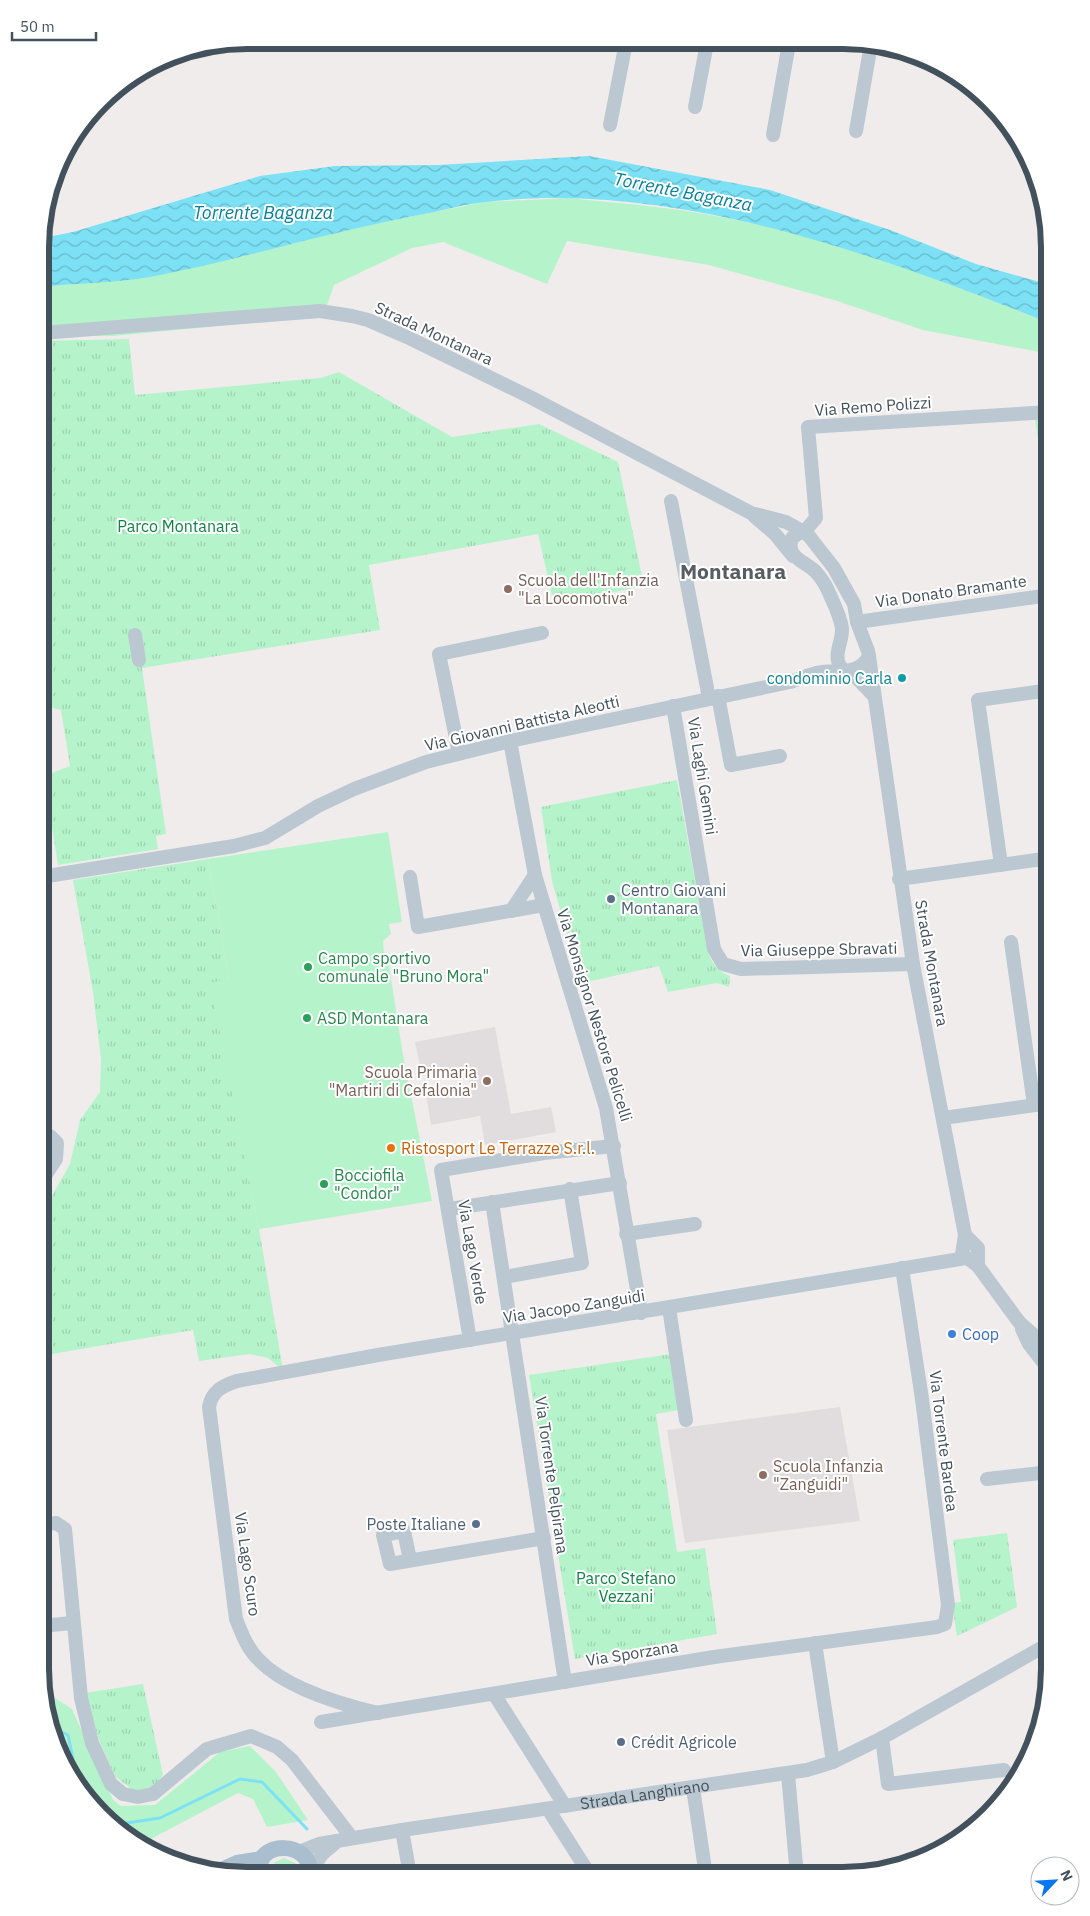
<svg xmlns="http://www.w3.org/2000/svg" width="1090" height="1916" font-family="'IBM Plex Sans',sans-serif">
<defs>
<pattern id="park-tufts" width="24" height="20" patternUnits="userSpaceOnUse" patternTransform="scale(1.25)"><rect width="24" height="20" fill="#b5f3ca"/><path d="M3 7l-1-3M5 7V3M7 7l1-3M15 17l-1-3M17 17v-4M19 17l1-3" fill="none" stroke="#9dd2b0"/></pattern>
<pattern id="water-waves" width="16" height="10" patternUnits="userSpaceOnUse" patternTransform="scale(1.25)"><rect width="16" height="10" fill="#7de1f5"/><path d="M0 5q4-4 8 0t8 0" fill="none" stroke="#68b9ca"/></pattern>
</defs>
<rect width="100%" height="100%" fill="#f0ecec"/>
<g fill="#e1ddde">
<polygon points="495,1027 511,1114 551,1107 556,1132 485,1145 480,1116 431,1125 426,1093 470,1087 467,1068 422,1076 415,1042"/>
<polygon points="840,1407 860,1521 685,1543 667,1430"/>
</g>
<g fill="#b5f3ca">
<path d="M567,198c62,6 123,11 184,25 103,24 201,61 299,100v31l-127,-24 -89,-30 -125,-35 -142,-24 -20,43 -104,-42 -31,6 -78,37 -11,31 -210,20 -71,-1v-48l106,-10 204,-49 133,-26z"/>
<polygon points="388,832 402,922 389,924 391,934 383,941 384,954 387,953 403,1055 432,1201 259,1229 209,983 229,979 208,859"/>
<polygon points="44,1691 72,1709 113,1800 121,1806 155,1805 220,1752 250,1746 276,1772 308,1820 267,1827 253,1799 238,1793 145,1842 138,1843 121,1833 83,1795 51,1736"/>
<polygon points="284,1858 297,1864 300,1874 270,1874 275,1862"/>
</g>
<g fill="url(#park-tufts)">
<polygon points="129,339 135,395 320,378 339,372 452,437 539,424 618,462 644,586 554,604 538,534 369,565 380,630 142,668 166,834 156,836 158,849 58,865 44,776 70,766 61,710 41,705 41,529 44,529 42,341"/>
<polygon points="1050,419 1050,515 1035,420"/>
<path d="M677,780l31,173c5,11 10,19 22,23l-1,11 -12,-4 -49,9 -9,-26 -77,17 -8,-27 8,-6 -11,-19 -4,3 -15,-53 -11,-74z"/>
<polygon points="208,859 229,979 210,983 259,1229 283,1370 268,1358 249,1354 199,1361 193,1330 40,1356 41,1210 49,1201 70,1164 80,1120 100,1092 101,1059 93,992 73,880"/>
<polygon points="671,1354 679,1410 656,1414 677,1552 705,1548 717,1634 575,1659 529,1375"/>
<polygon points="1007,1533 1017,1607 957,1636 952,1603 961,1602 953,1540"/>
<polygon points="143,1684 163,1775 152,1789 135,1792 115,1776 99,1740 85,1693"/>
</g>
<path fill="url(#water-waves)" d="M589,156l181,34 120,40 86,34 74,21v38c-173,-68 -376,-143 -564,-121 -21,2 -41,8 -62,12 -92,17 -181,45 -274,63 -35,6 -73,6 -108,10v-49l31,-6 187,-56 75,-10 104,-1z"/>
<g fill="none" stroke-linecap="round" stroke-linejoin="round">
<g stroke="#7de1f5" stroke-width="3">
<polyline points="49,1726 68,1735 79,1788"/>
<polyline points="113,1825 160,1818 240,1779 262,1782 307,1829"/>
</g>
<g stroke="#bbc8d1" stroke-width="14">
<polyline points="695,107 707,43"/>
<polyline points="610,125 626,42"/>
<polyline points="856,131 871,44"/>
<polyline points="773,135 789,43"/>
<polyline points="42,333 320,311 352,316 368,320 407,337 530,397 751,513 786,522 804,532 816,518 808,427 1050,412"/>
<polyline points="671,501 709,698"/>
<polyline points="754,516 775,534 793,556"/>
<polyline points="857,622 1050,595"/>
<polyline points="135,635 139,660"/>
<polyline points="869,656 913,964 965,1235 962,1254 978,1266 1019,1322 1046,1346"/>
<polyline points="851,672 873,695"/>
<polyline points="718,696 731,765 780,756"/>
<polyline points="673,706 714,949 723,964 741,969 913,964"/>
<polyline points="510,741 535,875 606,1108 641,1313"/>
<polyline points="459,753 439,654 542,633"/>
<polyline points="1001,865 978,700 1050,690"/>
<path d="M41,877l193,-31 31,-8 53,-32 36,-17 72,-27 84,-21 280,-59c9,-3 17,-7 26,-9 20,-5 41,5 53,-17l-1,-5 -11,-29 -3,-18 -20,-36 -25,-32 -5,-4 -5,1 -7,5c-7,20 13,23 24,34 6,7 11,15 14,23 5,11 10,21 12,33 1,16 -12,29 2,43"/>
<polyline points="410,877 418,927 544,905"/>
<polyline points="899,879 1050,858"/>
<polyline points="511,911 535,875"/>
<polyline points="1011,942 1034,1105"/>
<polyline points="943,1118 1050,1103"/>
<polyline points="41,1182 56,1159 57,1143 50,1136 41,1140"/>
<polyline points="492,1202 565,1682"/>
<polyline points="449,1209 620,1183"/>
<polyline points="626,1234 695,1224"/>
<polyline points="965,1235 978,1248 978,1266"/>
<polyline points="505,1277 582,1263 570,1189"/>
<polyline points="669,1308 686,1420"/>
<polyline points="1022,1329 1029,1344 1050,1371"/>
<polyline points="470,1340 441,1170 544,1153 614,1146"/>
<polyline points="987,1479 1050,1472"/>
<polyline points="40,1525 56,1523 65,1529 81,1698 92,1743 111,1784 123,1794 138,1797 153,1794 207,1749 251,1736 277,1747 292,1760 352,1838"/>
<polyline points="410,1560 404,1531 383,1535 390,1564 544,1538"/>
<polyline points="40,1626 73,1623"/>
<polyline points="815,1643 833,1762"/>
<polyline points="494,1694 565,1806"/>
<path d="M378,1713c-38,-9 -92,-25 -119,-53 -12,-12 -17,-26 -23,-41l-27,-212c3,-16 13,-21 28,-26l141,-26 588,-97"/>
<polyline points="321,1722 714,1657 937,1627 945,1624 948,1605 922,1399 902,1268"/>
<polyline points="882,1738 888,1784 1004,1770"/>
<polyline points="788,1774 797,1876"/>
<polyline points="693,1788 706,1876"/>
<polyline points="548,1809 590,1875"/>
<polyline points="402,1830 410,1875"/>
<path id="s1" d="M299,1852l20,-8 83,-14 405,-60 26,-8 49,-24 168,-95"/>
<polyline points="311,1870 323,1853 335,1843"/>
</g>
<g stroke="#a9becf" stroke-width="16">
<polyline points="215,1873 237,1863 262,1859"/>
<path d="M257,1874c-1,-35 55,-34 53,0"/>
</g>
</g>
<g fill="#8d6e63" stroke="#fff" stroke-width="2">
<circle cx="508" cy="589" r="5"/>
<circle cx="487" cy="1081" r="5"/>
<circle cx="763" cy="1475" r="5"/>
</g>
<circle fill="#0f9aa8" stroke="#fff" stroke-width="2" cx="902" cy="678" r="5"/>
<g fill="#5c6f8a" stroke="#fff" stroke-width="2">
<circle cx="611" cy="899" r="5"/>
<circle cx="476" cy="1524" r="5"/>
<circle cx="621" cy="1742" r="5"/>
</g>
<g fill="#2e9e5b" stroke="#fff" stroke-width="2">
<circle cx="308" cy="967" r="5"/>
<circle cx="307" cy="1018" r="5"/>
<circle cx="324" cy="1184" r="5"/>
</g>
<circle fill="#e8710a" stroke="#fff" stroke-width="2" cx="391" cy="1148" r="5"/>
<circle fill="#3f7fe0" stroke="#fff" stroke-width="2" cx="952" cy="1334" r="5"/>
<g text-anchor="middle" stroke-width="4" stroke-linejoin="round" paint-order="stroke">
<g font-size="16" fill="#43515c" stroke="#fff">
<text transform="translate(434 333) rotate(25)" y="6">Strada Montanara</text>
<text transform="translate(873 406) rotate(-4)" y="6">Via Remo Polizzi</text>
<text transform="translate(951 591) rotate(-8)" y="6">Via Donato Bramante</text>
<text transform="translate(522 723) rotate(-13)" y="6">Via Giovanni Battista Aleotti</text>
<text transform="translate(703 776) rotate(81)" y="6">Via Laghi Gemini</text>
<text transform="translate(819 949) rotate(-1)" y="6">Via Giuseppe Sbravati</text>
<text transform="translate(932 963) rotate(80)" y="6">Strada Montanara</text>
<text transform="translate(595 1015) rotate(73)" y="6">Via Monsignor Nestore Pelicelli</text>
<text transform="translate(473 1252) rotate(80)" y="6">Via Lago Verde</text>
<text transform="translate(574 1306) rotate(-9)" y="6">Via Jacopo Zanguidi</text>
<text transform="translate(944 1441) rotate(83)" y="6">Via Torrente Bardea</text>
<text transform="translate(552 1475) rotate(82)" y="6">Via Torrente Pelpirana</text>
<text transform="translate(248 1564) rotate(82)" y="6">Via Lago Scuro</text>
<text transform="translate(632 1653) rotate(-9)" y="6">Via Sporzana</text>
<text dy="6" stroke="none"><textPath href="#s1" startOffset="351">Strada Langhirano</textPath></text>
</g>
<g font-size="16" fill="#0d8443" stroke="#fff">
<text x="178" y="532">Parco Montanara</text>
<text x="626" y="1584">Parco Stefano<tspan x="626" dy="18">Vezzani</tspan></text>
</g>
<g font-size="16" fill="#785e54" stroke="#fff" text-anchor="start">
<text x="518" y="586">Scuola dell'Infanzia<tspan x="518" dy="18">"La Locomotiva"</tspan></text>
<text x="477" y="1078" text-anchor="end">Scuola Primaria<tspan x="477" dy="18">"Martiri di Cefalonia"</tspan></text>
<text x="773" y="1472">Scuola Infanzia<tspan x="773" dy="18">"Zanguidi"</tspan></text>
</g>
<g font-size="16" fill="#0d838f" stroke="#fff" text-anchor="end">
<text x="892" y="684">condominio Carla</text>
</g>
<g font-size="16" fill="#4e5e75" stroke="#fff" text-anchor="start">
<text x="621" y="896">Centro Giovani<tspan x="621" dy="18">Montanara</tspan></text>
<text x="466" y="1530" text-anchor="end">Poste Italiane</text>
<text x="631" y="1748">Crédit Agricole</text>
</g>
<g font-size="16" fill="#27864d" stroke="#fff" text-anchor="start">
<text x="318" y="964">Campo sportivo<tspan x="318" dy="18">comunale "Bruno Mora"</tspan></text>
<text x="317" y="1024">ASD Montanara</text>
<text x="334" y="1181">Bocciofila<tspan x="334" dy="18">"Condor"</tspan></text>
</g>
<g font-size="16" fill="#c56008" stroke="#fff" text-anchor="start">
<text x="401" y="1154">Ristosport Le Terrazze S.r.l.</text>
</g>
<g font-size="16" fill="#366cbe" stroke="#fff" text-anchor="start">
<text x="962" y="1340">Coop</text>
</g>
<g font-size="18" font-style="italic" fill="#03819a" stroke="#fff">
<text transform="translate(683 192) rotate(11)" y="6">Torrente Baganza</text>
<text x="263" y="219">Torrente Baganza</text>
</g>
<g font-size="21" font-weight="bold" fill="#585d62" stroke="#fff">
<text x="733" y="579">Montanara</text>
</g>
</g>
<path d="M0 0H1090V1916H0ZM247 49H843A198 198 0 0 1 1041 247V1669A198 198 0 0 1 843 1867H247A198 198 0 0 1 49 1669V247A198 198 0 0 1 247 49Z" fill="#fff" fill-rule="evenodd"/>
<path fill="none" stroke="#43515c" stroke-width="6" d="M247 49H843A198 198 0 0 1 1041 247V1669A198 198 0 0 1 843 1867H247A198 198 0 0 1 49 1669V247A198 198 0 0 1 247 49Z"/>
<g transform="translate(1055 1881) rotate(65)"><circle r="24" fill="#ffffff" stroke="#b4b9be"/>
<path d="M0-4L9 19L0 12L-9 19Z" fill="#0677f0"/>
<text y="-8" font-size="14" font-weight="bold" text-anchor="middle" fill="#43515c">N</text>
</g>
<path d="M12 32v8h84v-8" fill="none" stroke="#43515c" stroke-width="2.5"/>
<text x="20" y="32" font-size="15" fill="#43515c" stroke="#ffffff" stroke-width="4" paint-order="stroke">50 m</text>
</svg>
